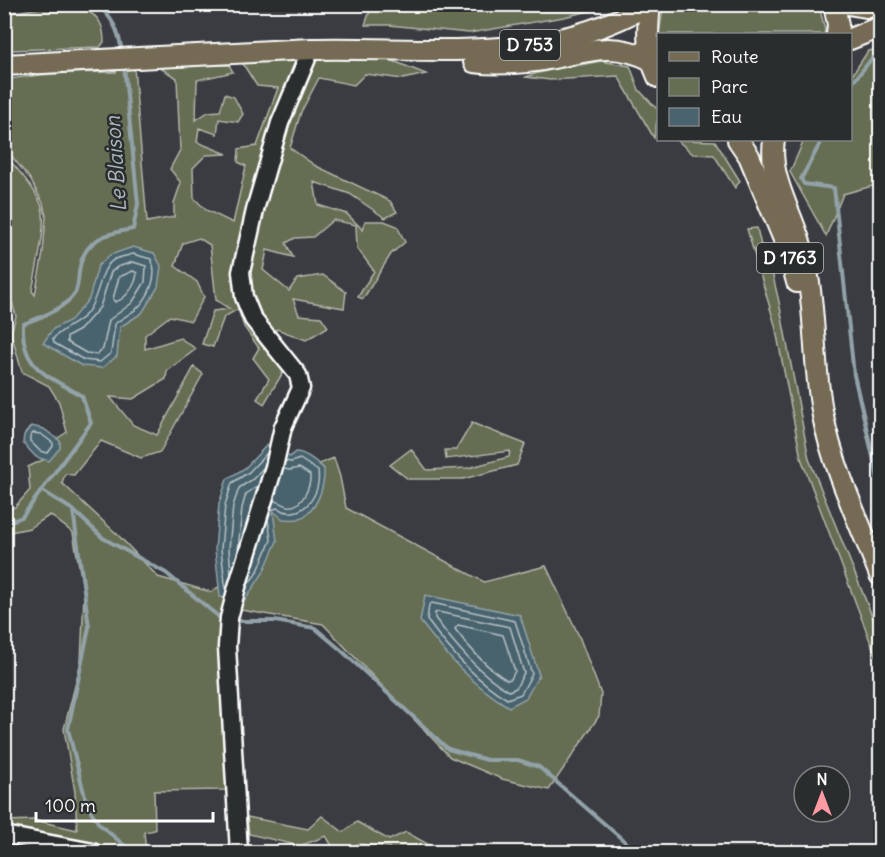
<svg xmlns="http://www.w3.org/2000/svg" width="885" height="857" font-family="Delius,sans-serif">
<rect width="100%" height="100%" fill="#3a3c42"/>
<filter id="ink" filterUnits="userSpaceOnUse"><feTurbulence type="fractalNoise" baseFrequency=".0167" numOctaves="2"/><feDisplacementMap in="SourceGraphic" scale="12" xChannelSelector="R" yChannelSelector="G"/><feConvolveMatrix kernelMatrix="1 2 1 2 8 2 1 2 1" color-interpolation-filters="sRGB"/></filter>
<g filter="url(#ink)">
<g fill="#656d53" stroke="#b2b6a9" stroke-width="1.5">
<polygon points="664,4 819,5 825,30 824,34 659,34"/>
<path d="M76,5c19,9 28,14 28,37l-4,5 -89,3 -6,-1v-35l46,-8z"/>
<polygon points="372,5 372,4 614,5 564,17 469,33 389,25 365,25"/>
<polygon points="880,49 880,184 843,194 826,236 790,172 804,140 850,140 851,77 868,51"/>
<path d="M383,57l43,17 -23,5 -38,-5 -11,11 -35,-7 -18,34 -11,36 26,18 74,35 7,11 -12,6 -35,-24 -36,-12 4,23 29,9 16,16 2,-9h19l13,5 8,16 -14,12 -28,45 -5,-2 16,-26 -17,-23 -1,-23 -23,-5 -20,17 -18,1 -9,5 7,14 -26,-7 -4,20 26,21 8,-12 26,-4 23,17 -2,16 -51,-9 6,16 22,2 7,10 -22,13 -29,-11 -14,14 22,26 -21,35 -7,-5 12,-20 -16,-21 6,-10 -15,-21 -6,-18 -14,8 -11,30 -11,-3 11,-33 17,-2 -14,-9 -6,-55 -11,-7 -16,5 -8,23 22,16 7,15 -13,24 -21,-5 -25,19v14l35,-11 16,11 -29,22 -1,8 -33,20 -23,-2 23,28 24,10 37,-68 9,7 -43,78 -19,6 -40,-17 -27,34 -9,-1 -3,9 56,52 40,42 53,15 50,-33 12,-50 51,-40 -5,-5 15,-6 6,19 6,31 138,74 62,-16 33,70 22,58 -2,22 -50,74 -47,-11 -52,-22 -127,-133 -82,-14 -20,4 5,176 -72,1 1,39 -11,2 2,20h-130l-11,-2v-29l29,-1 43,10 -2,-38 -11,-63 17,-67 3,-68 -11,-61 -23,-18 -20,13 -25,5v-24l10,-2 15,-17 -2,-23 19,-9 1,-13 19,-13 -8,-30 -10,-16 -27,-14 -11,-39 5,-17 -4,-14 -7,-3 -1,-146c13,17 31,34 38,54 5,19 -6,64 -10,84l3,4 8,-42 3,-37 -3,-13 -13,-24 -25,-31v-68c37,-7 74,-8 111,-8v-5h18l13,155 27,-5v-14l7,-20 -11,-14 10,-19 -3,-72 -17,-10 13,-4 56,1 4,7 -36,8 -1,40 12,-8 12,-1 5,-17 9,3 9,17 -5,8 -19,-3 -2,15 -18,-6 -2,14 30,12 -21,1 -13,13 1,30 12,12 27,13 13,-57 -8,-4 1,-13 18,-3 21,-58 -21,-2 -14,-22 6,-6z"/>
<path d="M600,61l30,5 9,24 19,20v12l-1,-1 -3,17 -36,-62 -68,4 -24,-3c21,-9 50,-10 74,-16z"/>
<polygon points="677,140 715,141 740,181 735,188 714,155 693,154"/>
<polygon points="757,228 765,264 772,272 779,302 809,459 880,636 880,661 878,662 801,458 775,325 747,229"/>
<polygon points="472,423 525,444 517,465 463,479 408,479 390,465 411,449 427,470 468,468 509,457 510,451 446,459 445,450 456,450"/>
<polygon points="322,816 343,832 357,822 389,840 406,832 442,852 391,852 389,847 358,844 336,852 326,836 300,846 249,834 247,817 308,829"/>
</g>
<g fill="#49646e" stroke="#92a2a8" stroke-width="1.5">
<polygon points="133,247 154,253 161,266 158,287 142,313 120,327 117,356 102,368 82,366 43,343 53,329 71,320 89,299 98,266 110,255"/>
<polygon points="31,426 44,429 60,441 60,448 49,461 36,457 23,443 24,435"/>
<path d="M267,445l23,12 5,-5c10,0 22,10 29,17 1,17 -7,44 -26,50 -5,1 -11,0 -15,0l-10,-8 4,30 -14,32 -19,29 -24,-5 -5,-48 4,-45 8,-25 18,-11z"/>
<path d="M425,595l95,20 19,60 -13,23 -17,9c-37,-22 -63,-52 -89,-86z"/>
</g>
<g fill="none" stroke-linecap="round" stroke-linejoin="round">
<g stroke="#b6c1c5" stroke-width="1.5">
<path d="M133,254l18,5c8,16 -2,40 -16,51 -6,5 -14,8 -20,14l-4,29 -11,9 -16,-2 -30,-17 -1,-4c8,-11 24,-14 34,-26 13,-16 12,-46 28,-54 5,-2 12,-3 18,-5z"/>
<polygon points="133,262 146,266 145,282 132,303 109,320 103,349 97,354 86,353 67,342 67,337 80,330 100,307 111,272 117,267"/>
<path d="M133,271l4,2c-1,12 -11,26 -22,29l-2,-3 6,-22z"/>
<polygon points="33,433 41,434 53,443 53,446 48,453 40,451 30,441 30,437"/>
<path d="M274,501c6,0 9,4 14,5 15,2 23,-21 22,-31l-11,-7 -9,2 -6,-1"/>
<path d="M271,510l6,-2c25,15 45,-14 41,-37l-18,-12 -9,3 -6,-1"/>
<polyline points="238,551 242,508 246,494 258,486"/>
<polyline points="231,574 229,549 233,506 239,488 253,479 264,467"/>
<polyline points="247,586 258,571 271,540 268,519"/>
<polyline points="226,592 221,549 225,505 232,483 249,472 267,453"/>
<path d="M432,603l83,18 17,53 -11,20 -14,5c-32,-19 -58,-49 -80,-79l2,-15z"/>
<path d="M438,612l72,15 14,46 -8,15 -7,3c-30,-17 -54,-46 -74,-73v-5z"/>
<path d="M458,625l45,10 12,36 -4,8 -4,1c-19,-11 -39,-33 -52,-51z"/>
</g>
<g stroke="#92a2a8" stroke-width="4">
<path d="M96,4c17,13 23,28 26,48"/>
<polyline points="4,5 5,4"/>
<polyline points="850,86 877,52"/>
<polyline points="822,140 801,179 804,184 834,188 854,375 880,487"/>
<polyline points="41,490 73,510 89,627 68,729 87,805 99,824 125,846"/>
<polyline points="73,510 103,538 166,573 219,617"/>
<path d="M4,524l18,-7 69,-94 -9,-27c-34,-21 -61,-26 -59,-72 17,-7 41,-14 52,-31 4,-7 3,-19 5,-27 6,-28 28,-33 53,-37l5,-25 -14,-138"/>
<polyline points="236,621 275,621 315,628 341,650 448,749 487,760 518,760 539,767 637,852"/>
</g>
<g stroke="#fff" stroke-width="21">
<g id="minor">
<polyline points="4,835 93,852"/>
<polyline points="239,852 227,647 229,618 237,587 274,467 283,427 301,388 298,375 253,319 244,297 241,272 256,206 280,123 311,49"/>
</g>
</g>
<g stroke="#fff" stroke-width="24">
<g id="major">
<path d="M650,4c-3,29 -4,46 8,73"/>
<polyline points="834,4 838,25 837,34"/>
<polyline points="848,4 866,7 880,5"/>
<polyline points="850,39 880,27"/>
<path d="M474,62c22,3 47,1 69,-2 42,-7 67,-21 108,0"/>
<path d="M4,65l307,-16c118,-3 231,18 338,-45"/>
<polyline points="738,140 749,156 788,249 797,282"/>
<path d="M774,140c-6,39 20,75 29,113 14,54 9,109 20,163 10,52 38,110 57,159"/>
</g>
</g>
<use href="#minor" stroke="#2a2d2e" stroke-width="16"/>
<use href="#major" stroke="#746b52" stroke-width="20"/>
</g>
</g>
<g text-anchor="middle" stroke-width="5" stroke-linejoin="round" paint-order="stroke">
<g fill="#2a2d2e" stroke="#bfc0c0" stroke-width="1.5">
<rect x="500" y="30" width="60" height="30" rx="4.5"/>
<rect x="757" y="243" width="66" height="30" rx="4.5"/>
</g>
<g font-size="18" font-weight="bold" fill="#fff">
<text x="530" y="51">D 753</text>
<text x="790" y="264">D 1763</text>
</g>
<g font-size="21" font-style="italic" fill="#adb9be" stroke="#2a2d2e">
<text transform="translate(116 164) rotate(-94)" y="7">Le Blaison</text>
</g>
</g>
<rect width="885" height="857" fill="none" stroke="#2a2d2e" stroke-width="24"/>
<rect x="12" y="12" width="861" height="833" fill="none" stroke="#fff" stroke-width="2" filter="url(#ink)"/>
<rect x="657" y="33" width="195" height="108" fill="#2a2d2e" stroke="#7f8182" stroke-width="1.5"/>
<rect x="669" y="52" width="30" height="9" fill="#746b52" stroke="#7f8182" stroke-width="1.5"/>
<text x="711" y="63" font-size="18" fill="#ffffff">Route</text>
<rect x="669" y="78" width="30" height="18" fill="#656d53" stroke="#7f8182" stroke-width="1.5"/>
<text x="711" y="93" font-size="18" fill="#ffffff">Parc</text>
<rect x="669" y="108" width="30" height="18" fill="#49646e" stroke="#7f8182" stroke-width="1.5"/>
<text x="711" y="123" font-size="18" fill="#ffffff">Eau</text>
<g transform="translate(822 794)"><circle r="28" fill="#2a2d2e" stroke="#7f8182" stroke-width="1.5"/>
<path d="M0-4.5L10 22L0 15L-10 22Z" fill="#ff9aa2"/>
<text y="-9" font-size="16" font-weight="bold" text-anchor="middle" fill="#ffffff">N</text>
</g>
<path d="M36 812v9h177v-9" fill="none" stroke="#ffffff" stroke-width="3"/>
<text x="45" y="812" font-size="18" fill="#ffffff" stroke="#2a2d2e" stroke-width="4.5" paint-order="stroke">100 m</text>
</svg>
